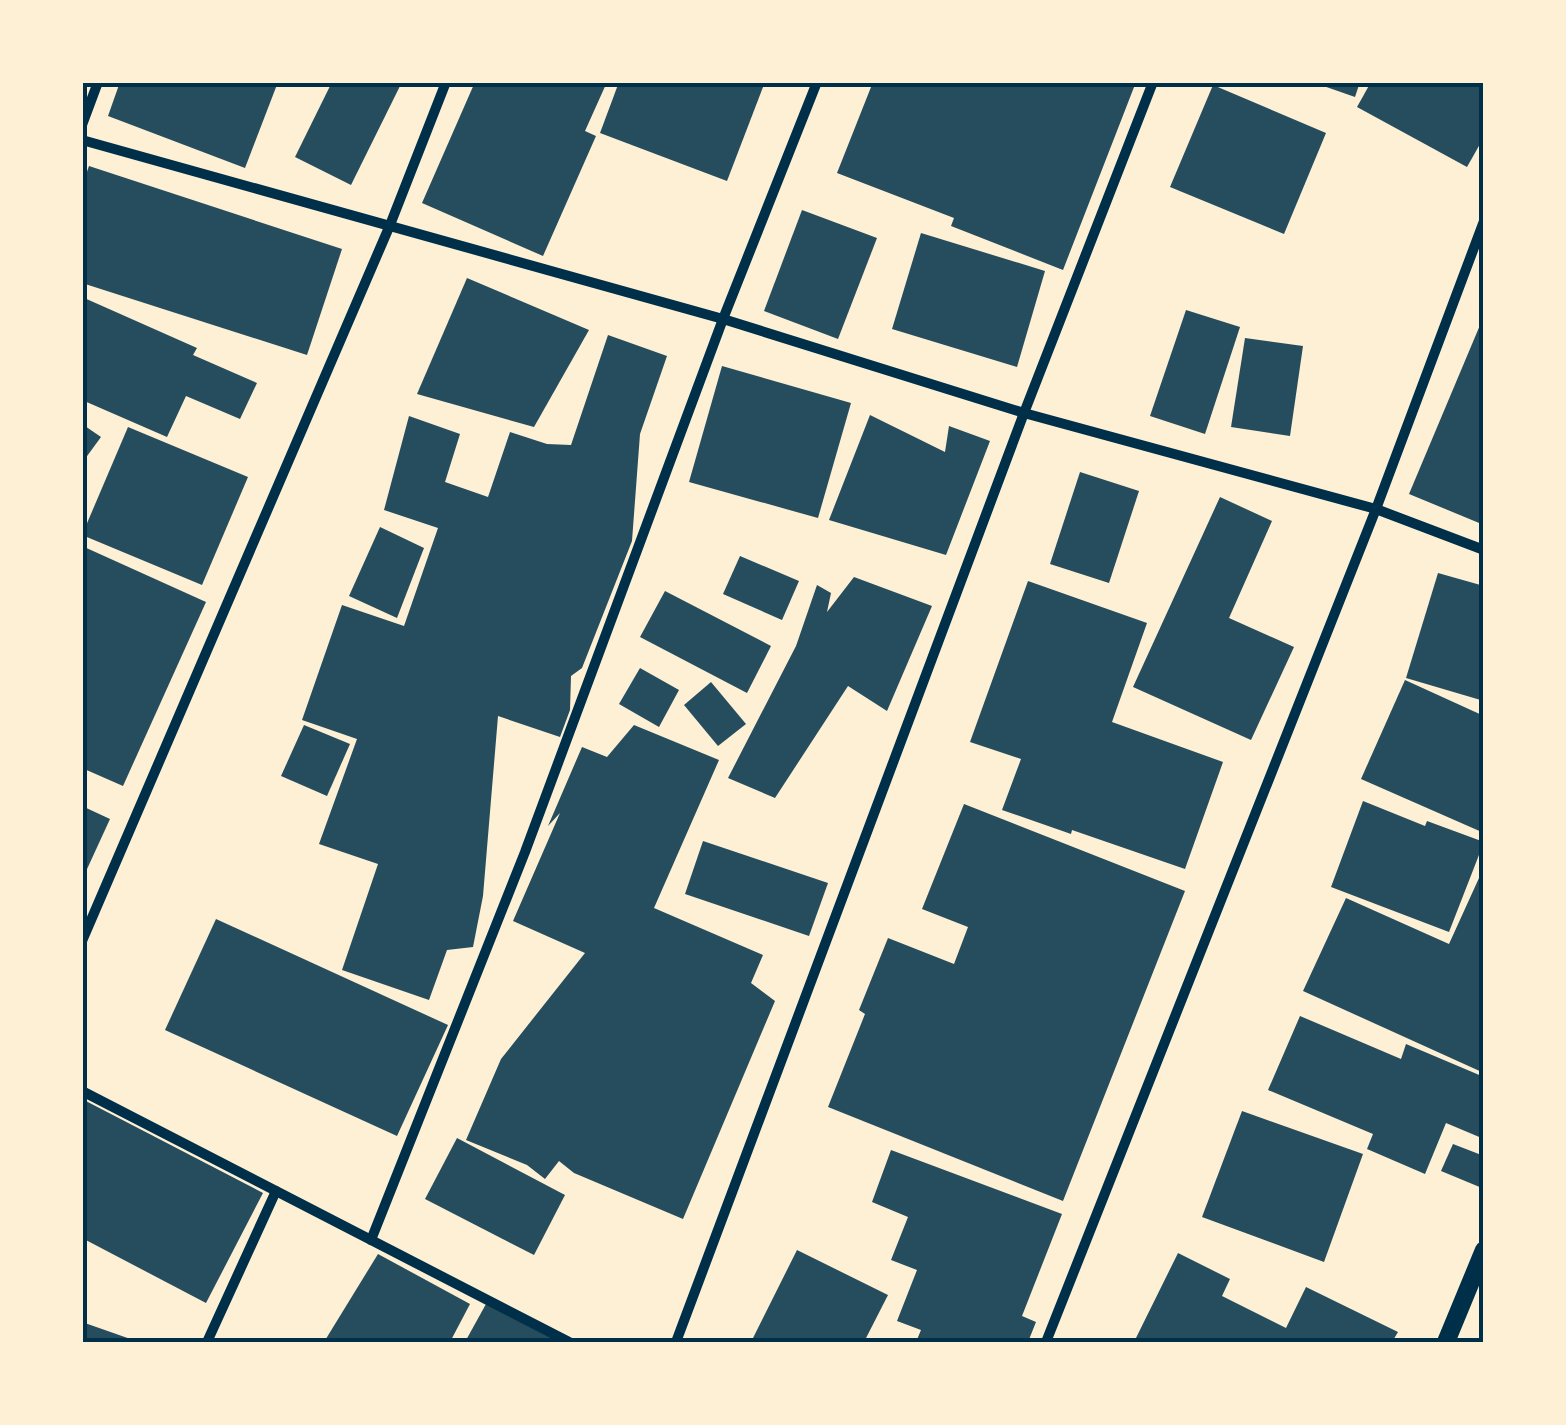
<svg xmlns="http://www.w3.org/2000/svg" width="1566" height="1425" font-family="'Varela Round',sans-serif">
<rect width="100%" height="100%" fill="#fdf0d5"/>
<g fill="#264d5e">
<polygon points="120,82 278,82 245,168 108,116"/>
<polygon points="332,82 402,82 351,185 295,157"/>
<polygon points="475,82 607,82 585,131 596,136 543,256 422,203"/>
<polygon points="619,82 765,82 727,181 600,133"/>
<polygon points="873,82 1136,82 1063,270 951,226 954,218 837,173"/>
<polygon points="1312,82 1360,82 1355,97"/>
<polygon points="1371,82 1484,82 1484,137 1467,167 1357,107"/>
<polygon points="1213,85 1326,133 1284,234 1170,187"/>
<polygon points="89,166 342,249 307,355 82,283 82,186"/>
<polygon points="802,210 877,238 838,339 764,311"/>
<polygon points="921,233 1045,271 1017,367 892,329"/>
<polygon points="467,278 589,330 534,427 417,394"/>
<polygon points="82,297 197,348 193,355 257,383 240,419 186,396 167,437 82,400"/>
<polygon points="1186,310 1240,327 1205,434 1150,416"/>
<polygon points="1483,318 1484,318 1484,525 1409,494"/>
<polygon points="608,335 667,356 640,434 632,541 582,668 571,676 570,710 560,737 498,716 483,896 473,947 447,950 429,1000 342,970 378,864 319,844 357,739 302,720 342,605 404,626 438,528 384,510 409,416 460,434 445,482 488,497 510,432 547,444 571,445"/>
<polygon points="1245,338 1303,346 1290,436 1231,427"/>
<polygon points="722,366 851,403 818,518 689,482"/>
<polygon points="870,415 945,452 949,426 990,441 946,555 829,520"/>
<polygon points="82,424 101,437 82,463"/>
<polygon points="128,427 248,477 202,585 82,535"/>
<polygon points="1080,472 1139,491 1109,583 1050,564"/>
<polygon points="1220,497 1272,521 1229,618 1294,647 1251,740 1133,687"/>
<polygon points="380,527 424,548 397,618 349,596"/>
<polygon points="82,546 206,602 123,786 82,768"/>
<polygon points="740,556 799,581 782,620 723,594"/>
<polygon points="1438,573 1484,586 1484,701 1406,678"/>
<polygon points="854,577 932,606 887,711 848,686 775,798 728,778 796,646 817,585 831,593 827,612"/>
<polygon points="1028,581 1147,623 1112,722 1223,762 1185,869 1072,830 1071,834 1002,810 1021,759 970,742"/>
<polygon points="665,591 771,646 747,693 640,637"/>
<polygon points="640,668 679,690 659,727 619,704"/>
<polygon points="1405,680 1484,716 1484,833 1361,779"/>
<polygon points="711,682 746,724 718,746 684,705"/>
<polygon points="304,725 350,744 327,796 281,776"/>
<polygon points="634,725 719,760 654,908 763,955 751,983 775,1001 683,1219 574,1173 559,1161 545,1179 527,1165 466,1140 501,1059 585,953 513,921 560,813 548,826 582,747 607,757"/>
<polygon points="1363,801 1425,826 1427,821 1484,842 1449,932 1331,887"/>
<polygon points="964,804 1185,891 1063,1201 828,1107 865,1014 859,1010 888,938 954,964 968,927 922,909"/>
<polygon points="82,806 110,819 82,880"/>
<polygon points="703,841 828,883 809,936 685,894"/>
<polygon points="1484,867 1484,1073 1303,991 1346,898 1449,944"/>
<polygon points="216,919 448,1025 397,1136 165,1030"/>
<polygon points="1300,1016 1401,1059 1406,1044 1484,1077 1484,1139 1446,1123 1425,1174 1367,1149 1373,1134 1268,1090"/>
<polygon points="82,1099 263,1193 206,1303 82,1238"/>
<polygon points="1242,1111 1363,1154 1324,1262 1202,1217"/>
<polygon points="457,1138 565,1195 534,1255 425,1199"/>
<polygon points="1453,1144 1484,1156 1482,1188 1441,1171"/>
<polygon points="891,1150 1062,1214 1022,1316 1036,1322 1028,1342 916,1342 921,1330 897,1321 917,1270 891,1260 908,1217 872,1202"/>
<polygon points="797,1250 888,1295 864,1342 751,1342"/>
<polygon points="1178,1253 1230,1279 1222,1296 1286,1328 1306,1287 1398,1332 1392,1342 1134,1342"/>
<polygon points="378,1254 470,1304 450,1342 324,1342"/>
<polygon points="486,1304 559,1342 465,1342"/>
<polygon points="82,1322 139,1342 82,1342"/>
</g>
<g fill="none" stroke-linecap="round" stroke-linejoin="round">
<g stroke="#003049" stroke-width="10">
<polyline points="82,125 98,82"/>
<polyline points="82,140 723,319 1024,413 1376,509 1484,550"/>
<polyline points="82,941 390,225 446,82"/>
<polyline points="82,1091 569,1342"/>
<polyline points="371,1240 525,852 723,319 817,82"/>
<polyline points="207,1342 276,1191"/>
<polyline points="676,1342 1024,413 1153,82"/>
<polyline points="1046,1342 1376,509 1484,221"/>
</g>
<polyline stroke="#003049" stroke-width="18" points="1446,1342 1484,1250"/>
</g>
<rect width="1566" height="1425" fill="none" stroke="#fdf0d5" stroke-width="170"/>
<rect x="85" y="85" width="1396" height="1255" fill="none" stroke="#003049" stroke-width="4"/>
</svg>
